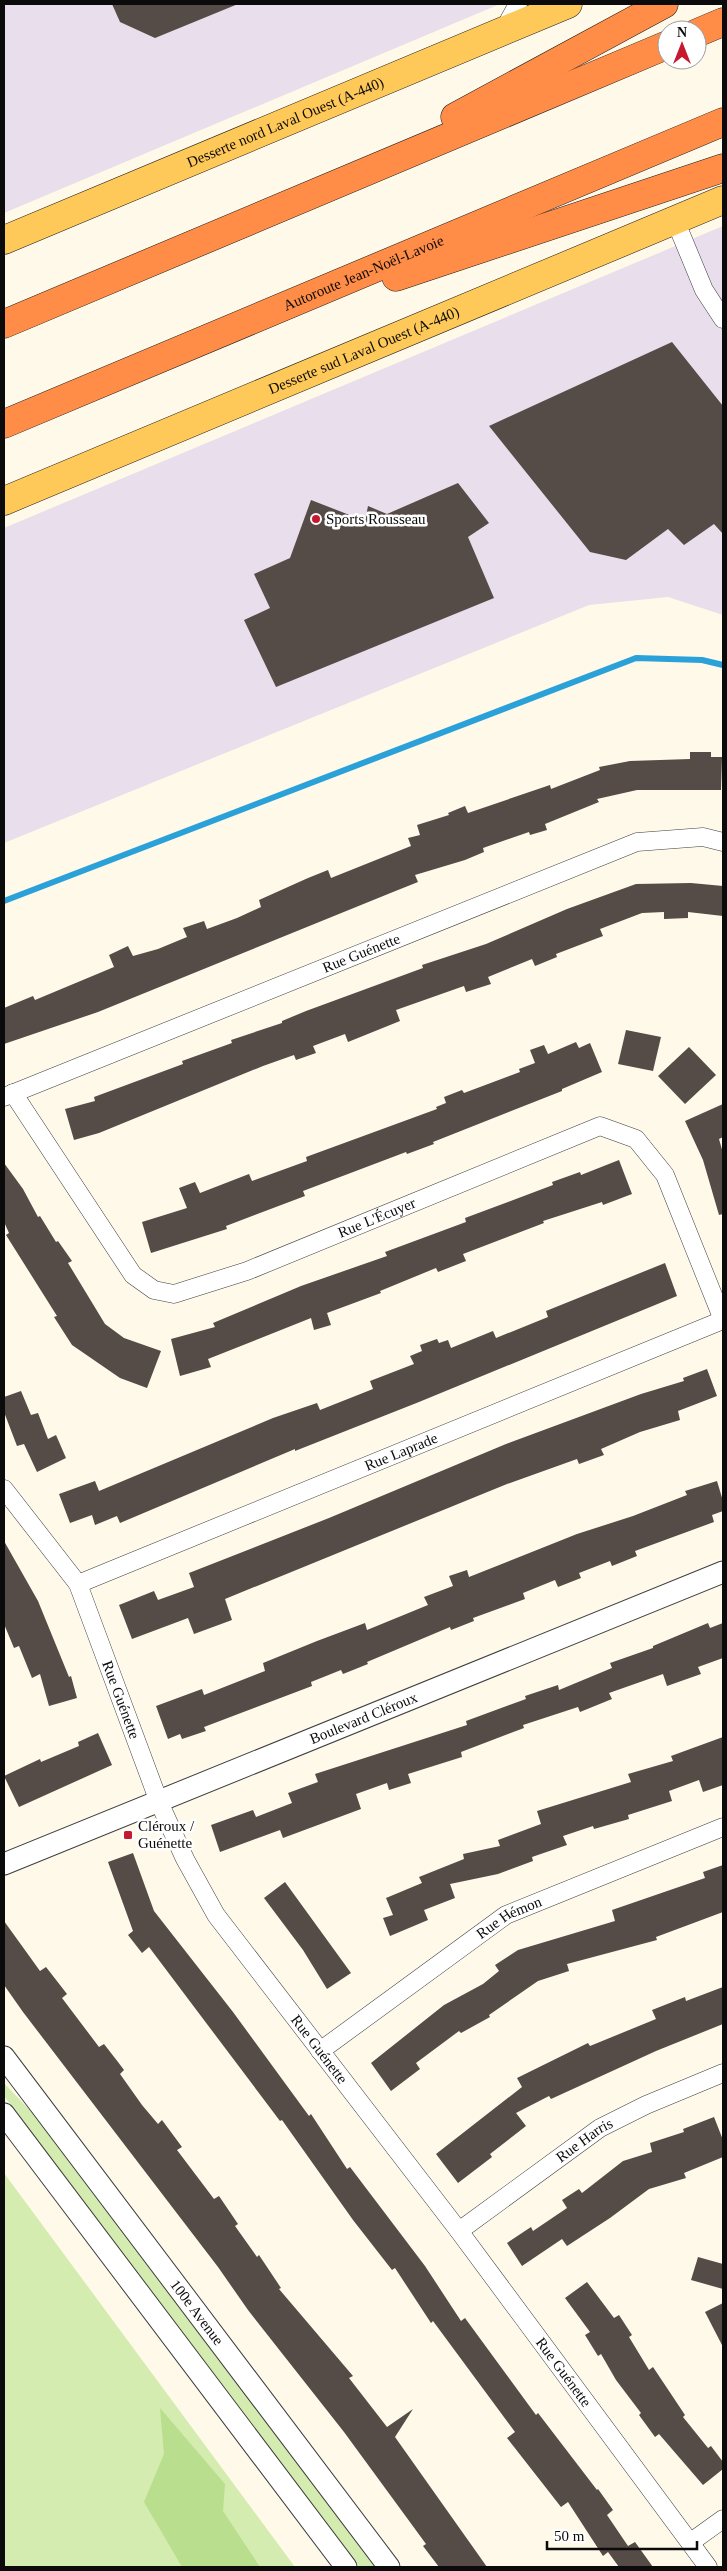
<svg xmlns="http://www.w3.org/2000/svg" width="727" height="2571" font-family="'Times New Roman',serif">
<rect width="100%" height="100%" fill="#fff9e9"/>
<g fill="#e9deeb">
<polygon points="4,4 500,4 4,213"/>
<polygon points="723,226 723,615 668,597 589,605 4,843 4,528"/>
</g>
<g fill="#d4ecb0">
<polygon points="4,2083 40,2121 376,2567 359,2567 4,2096"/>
<polygon points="4,2173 295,2567 4,2567"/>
</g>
<polygon fill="#b9de8e" points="160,2408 225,2484 223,2511 260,2567 182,2567 144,2502 164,2454"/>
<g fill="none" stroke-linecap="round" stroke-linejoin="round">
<polyline stroke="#2aa1d8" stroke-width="6" points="4,901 636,658 702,660 723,665"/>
</g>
<g fill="#554b47">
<polygon points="112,4 238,4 155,38 120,22"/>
<polygon points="672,342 723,406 723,534 714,524 684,545 668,529 626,560 590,552 489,426"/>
<polygon points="458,483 489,523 468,537 494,598 276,687 244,620 270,608 254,574 290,558 311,500 365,521 368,506 387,514"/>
<polygon points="690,752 711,752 711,757 722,757 721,790 637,790 597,799 599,802 545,824 547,830 530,835 529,832 483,848 484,852 465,860 415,875 418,882 393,892 98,1012 4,1044 4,1008 33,996 35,1000 114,967 109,955 128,946 133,956 158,949 187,937 183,928 204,921 207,929 237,918 261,907 259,900 308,878 328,870 331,878 411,846 408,838 420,835 417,825 449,815 448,813 465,806 468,813 550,785 551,789 600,770 599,767 630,761 690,759"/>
<polygon points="691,883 723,886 723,916 688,912 688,918 664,919 664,912 642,913 600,929 603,936 556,954 557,957 535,966 532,959 488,977 491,984 466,992 464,986 396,1010 400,1021 348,1042 345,1034 313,1046 316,1053 296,1060 294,1055 263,1066 99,1133 74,1140 65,1109 95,1101 94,1097 183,1064 182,1061 232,1043 231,1040 282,1023 282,1021 306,1011 423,968 422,965 486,944 567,909 636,884"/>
<polygon points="626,1030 661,1037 653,1071 618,1064"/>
<polygon points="576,1042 579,1048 590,1043 602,1072 562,1089 562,1091 433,1142 434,1144 407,1154 406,1152 303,1191 305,1196 226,1226 227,1229 151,1253 142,1222 187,1208 179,1188 195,1182 200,1193 249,1174 252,1181 307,1161 306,1157 437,1109 436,1107 446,1103 444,1097 462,1090 464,1093 520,1072 519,1069 535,1063 530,1050 544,1045 548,1054"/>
<polygon points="689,1047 716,1075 685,1104 658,1076"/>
<polygon points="723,1104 723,1137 719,1139 723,1153 723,1214 719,1215 703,1160 685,1121"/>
<polygon points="619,1160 632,1194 603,1205 602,1202 543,1221 544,1223 463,1254 466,1261 438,1272 436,1268 380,1291 381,1293 327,1313 331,1325 314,1330 311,1318 208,1359 211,1367 180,1376 171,1339 215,1327 213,1323 301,1286 387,1256 385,1252 466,1222 465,1218 553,1185 552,1182 580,1172 581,1175"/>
<polygon points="4,1163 23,1189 38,1217 40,1216 56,1242 58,1241 72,1261 68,1263 105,1324 124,1338 161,1351 147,1388 120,1378 72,1345 54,1317 57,1316 6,1235 9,1233 4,1222"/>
<polygon points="665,1263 677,1296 419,1402 295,1451 295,1449 120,1523 117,1516 95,1525 92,1515 70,1523 59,1494 95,1481 99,1491 273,1418 317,1403 320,1410 373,1389 370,1381 414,1364 410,1356 422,1351 420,1345 437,1339 439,1343 448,1340 451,1348 493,1331 496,1338 548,1317 546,1311"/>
<polygon points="707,1369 717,1396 678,1411 680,1420 640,1432 601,1449 604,1455 579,1464 577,1459 507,1484 225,1599 232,1620 194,1634 188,1618 132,1639 119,1605 154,1591 158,1600 194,1587 189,1573 329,1518 506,1444 641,1394 684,1381 683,1378"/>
<polygon points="21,1391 31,1415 38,1413 48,1439 56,1435 66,1458 37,1472 24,1444 17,1446 4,1412 4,1397"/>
<polygon points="717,1481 723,1501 723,1511 712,1515 714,1522 635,1551 637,1556 612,1566 610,1561 579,1573 581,1578 558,1587 555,1580 523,1593 525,1599 473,1618 474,1621 451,1630 450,1627 367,1662 368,1664 343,1674 341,1670 311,1682 312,1686 204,1727 206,1731 182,1739 180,1734 168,1739 156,1706 202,1689 204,1695 265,1671 263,1663 317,1641 365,1623 367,1630 428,1605 424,1597 453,1586 449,1576 467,1570 469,1577 577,1534 633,1516 687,1495 685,1491"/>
<polygon points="4,1541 38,1601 69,1677 71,1676 77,1698 49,1706 40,1674 32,1678 19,1646 14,1648 4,1624"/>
<polygon points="708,1623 710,1628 723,1623 723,1658 698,1667 701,1674 667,1686 663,1674 609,1693 612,1699 580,1712 578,1707 523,1725 524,1728 461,1752 462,1757 408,1774 411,1783 389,1790 387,1783 356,1794 361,1809 283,1838 280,1830 220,1852 211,1825 253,1810 256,1817 292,1803 288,1793 318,1782 315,1774 467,1725 466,1721 526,1699 525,1696 558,1685 559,1690 612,1668 610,1663 653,1648 653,1646"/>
<polygon points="98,1733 112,1765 19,1807 4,1776 40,1759 41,1762 79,1746 78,1742"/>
<polygon points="723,1737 723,1785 703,1792 699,1780 669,1791 672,1801 628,1815 629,1819 594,1829 593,1826 563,1836 567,1845 532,1857 533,1861 498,1874 450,1884 455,1898 424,1910 428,1920 390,1936 383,1918 393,1915 386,1898 422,1883 419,1877 464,1859 463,1854 500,1846 498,1840 541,1824 537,1811 631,1782 628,1774 673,1761 671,1756"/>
<polygon points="133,1853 154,1911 233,2012 309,2116 311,2114 347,2169 350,2167 425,2266 461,2321 465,2318 536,2415 538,2413 597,2490 598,2489 613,2510 607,2515 628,2546 635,2542 653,2567 619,2567 608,2552 603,2556 568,2502 561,2507 507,2438 515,2432 433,2321 431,2323 395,2268 392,2270 353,2220 282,2120 280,2121 149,1947 142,1953 128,1935 133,1931 108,1862"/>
<polygon points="723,1865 723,1912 656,1937 657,1940 567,1964 569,1971 538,1981 489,2015 490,2017 461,2033 459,2031 416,2063 420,2069 391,2091 371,2063 444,2005 483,1984 499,1971 495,1965 518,1950 615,1921 612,1910 705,1878 703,1872"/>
<polygon points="285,1882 351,1973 327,1989 303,1950 264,1898"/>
<polygon points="4,1921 40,1971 46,1967 67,1994 62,1998 99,2047 104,2044 118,2062 124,2070 120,2074 142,2105 158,2124 162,2120 182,2147 177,2150 214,2199 219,2196 238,2224 235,2226 257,2257 259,2255 281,2288 279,2289 353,2376 349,2378 387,2427 413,2409 395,2437 487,2567 439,2567 423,2546 426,2544 344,2432 248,2310 218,2267 23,2012 4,1985"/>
<polygon points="723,1987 723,2024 656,2051 551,2099 549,2096 516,2113 526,2126 490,2154 492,2157 458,2183 436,2154 522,2087 517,2078 588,2043 590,2046 656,2019 652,2010 685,1997 686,2001"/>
<polygon points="714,2117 723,2140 723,2157 684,2173 686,2178 649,2189 610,2218 567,2246 562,2239 522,2266 507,2243 531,2227 533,2231 567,2208 562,2200 579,2189 582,2193 623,2161 652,2152 650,2143 684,2132 683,2129"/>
<polygon points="698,2257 723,2264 723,2289 691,2280"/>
<polygon points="587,2282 614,2318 619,2315 632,2335 629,2337 649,2370 653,2367 685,2415 683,2417 708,2448 711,2446 723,2462 723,2469 703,2485 659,2434 655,2437 639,2415 641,2413 616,2380 601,2354 598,2356 585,2335 590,2332 565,2298"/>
<polygon points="723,2303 723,2347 705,2312"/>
</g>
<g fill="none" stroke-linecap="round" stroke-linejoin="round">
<g stroke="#3e3e3e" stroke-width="19">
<g id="minor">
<polyline points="503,31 518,4"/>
<polyline points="675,220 704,290 723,319"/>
<path id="s1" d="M13,1093l120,182 21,15 20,4 73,-23 353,-145 36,13 29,36 58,145"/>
<path id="s2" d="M4,1097l633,-255 66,-5 20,5"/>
<path id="s3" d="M4,1489l74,95 81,218 26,57 31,56 243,316 249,336"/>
<path id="s4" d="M78,1584l645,-264"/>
<path id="s5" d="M320,2051l186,-136 217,-88"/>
<path id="s6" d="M459,2231l141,-103 46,-23 77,-32"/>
<polyline points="691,2542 723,2519"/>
</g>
</g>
<g stroke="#3e3e3e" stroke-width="23">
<g id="tertiary">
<path id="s7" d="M4,1864l719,-292"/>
<path id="s8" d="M4,2057l385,510"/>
<polyline points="4,2114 346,2567"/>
</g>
</g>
<g stroke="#1c1c1c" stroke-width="29">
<g id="primary">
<path id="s9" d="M4,240l564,-236"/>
<path id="s10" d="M4,501l719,-301"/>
</g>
</g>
<g stroke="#1c1c1c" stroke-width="29">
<g id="motorway">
<polyline points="697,33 723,22"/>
<polyline points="455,117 664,4"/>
<polyline points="396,277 723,168"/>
<polyline points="4,324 667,45"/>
<path id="s11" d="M4,424l719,-302"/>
</g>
</g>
<use href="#minor" stroke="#fff" stroke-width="18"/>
<use href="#tertiary" stroke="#fff" stroke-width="21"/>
<use href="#primary" stroke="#ffc959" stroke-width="28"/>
<use href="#motorway" stroke="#ff8c47" stroke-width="28"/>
</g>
<g fill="#c6182f" stroke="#fff" stroke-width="2">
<circle cx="316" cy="519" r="5"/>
<rect x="123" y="1830" width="10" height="10" rx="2.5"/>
</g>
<g text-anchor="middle" stroke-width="5" stroke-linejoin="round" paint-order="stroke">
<g font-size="15" fill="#0b0b0b" stroke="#fff">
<text dy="5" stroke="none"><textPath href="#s9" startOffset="305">Desserte nord Laval Ouest (A-440)</textPath></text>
<text dy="5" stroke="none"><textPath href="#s11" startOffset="390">Autoroute Jean-Noël-Lavoie</textPath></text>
<text dy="5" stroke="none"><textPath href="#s10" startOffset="390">Desserte sud Laval Ouest (A-440)</textPath></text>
<text dy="5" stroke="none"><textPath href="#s2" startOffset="385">Rue Guénette</textPath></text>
<text dy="5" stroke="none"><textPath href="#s1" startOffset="481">Rue L'Écuyer</textPath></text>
<text dy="5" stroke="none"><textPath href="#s4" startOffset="349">Rue Laprade</textPath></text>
<text dy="5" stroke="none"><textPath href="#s3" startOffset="244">Rue Guénette</textPath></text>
<text dy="5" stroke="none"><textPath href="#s7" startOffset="388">Boulevard Cléroux</textPath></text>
<text dy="5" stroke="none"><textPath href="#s5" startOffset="232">Rue Hémon</textPath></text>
<text dy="5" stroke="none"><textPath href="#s3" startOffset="649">Rue Guénette</textPath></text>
<text dy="5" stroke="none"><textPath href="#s6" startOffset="155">Rue Harris</textPath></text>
<text dy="5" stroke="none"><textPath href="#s8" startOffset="320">100e Avenue</textPath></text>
<text dy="5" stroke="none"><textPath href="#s3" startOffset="1054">Rue Guénette</textPath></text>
</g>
<g font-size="15" fill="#0b0b0b" stroke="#fff" text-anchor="start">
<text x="326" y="524">Sports Rousseau</text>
<text x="138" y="1831">Cléroux /<tspan x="138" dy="17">Guénette</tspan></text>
</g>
</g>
<rect width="727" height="2571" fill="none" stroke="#0b0b0b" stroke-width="10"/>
<g transform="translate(682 45)"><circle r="24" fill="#ffffff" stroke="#9d9d9d"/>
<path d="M0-4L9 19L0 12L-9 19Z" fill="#c6182f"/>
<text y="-8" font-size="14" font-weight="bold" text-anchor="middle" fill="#0b0b0b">N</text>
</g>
<path d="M547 2541v8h150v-8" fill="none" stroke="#0b0b0b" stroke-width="2.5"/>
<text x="554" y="2541" font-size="15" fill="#0b0b0b" stroke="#ffffff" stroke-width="4" paint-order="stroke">50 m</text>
</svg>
